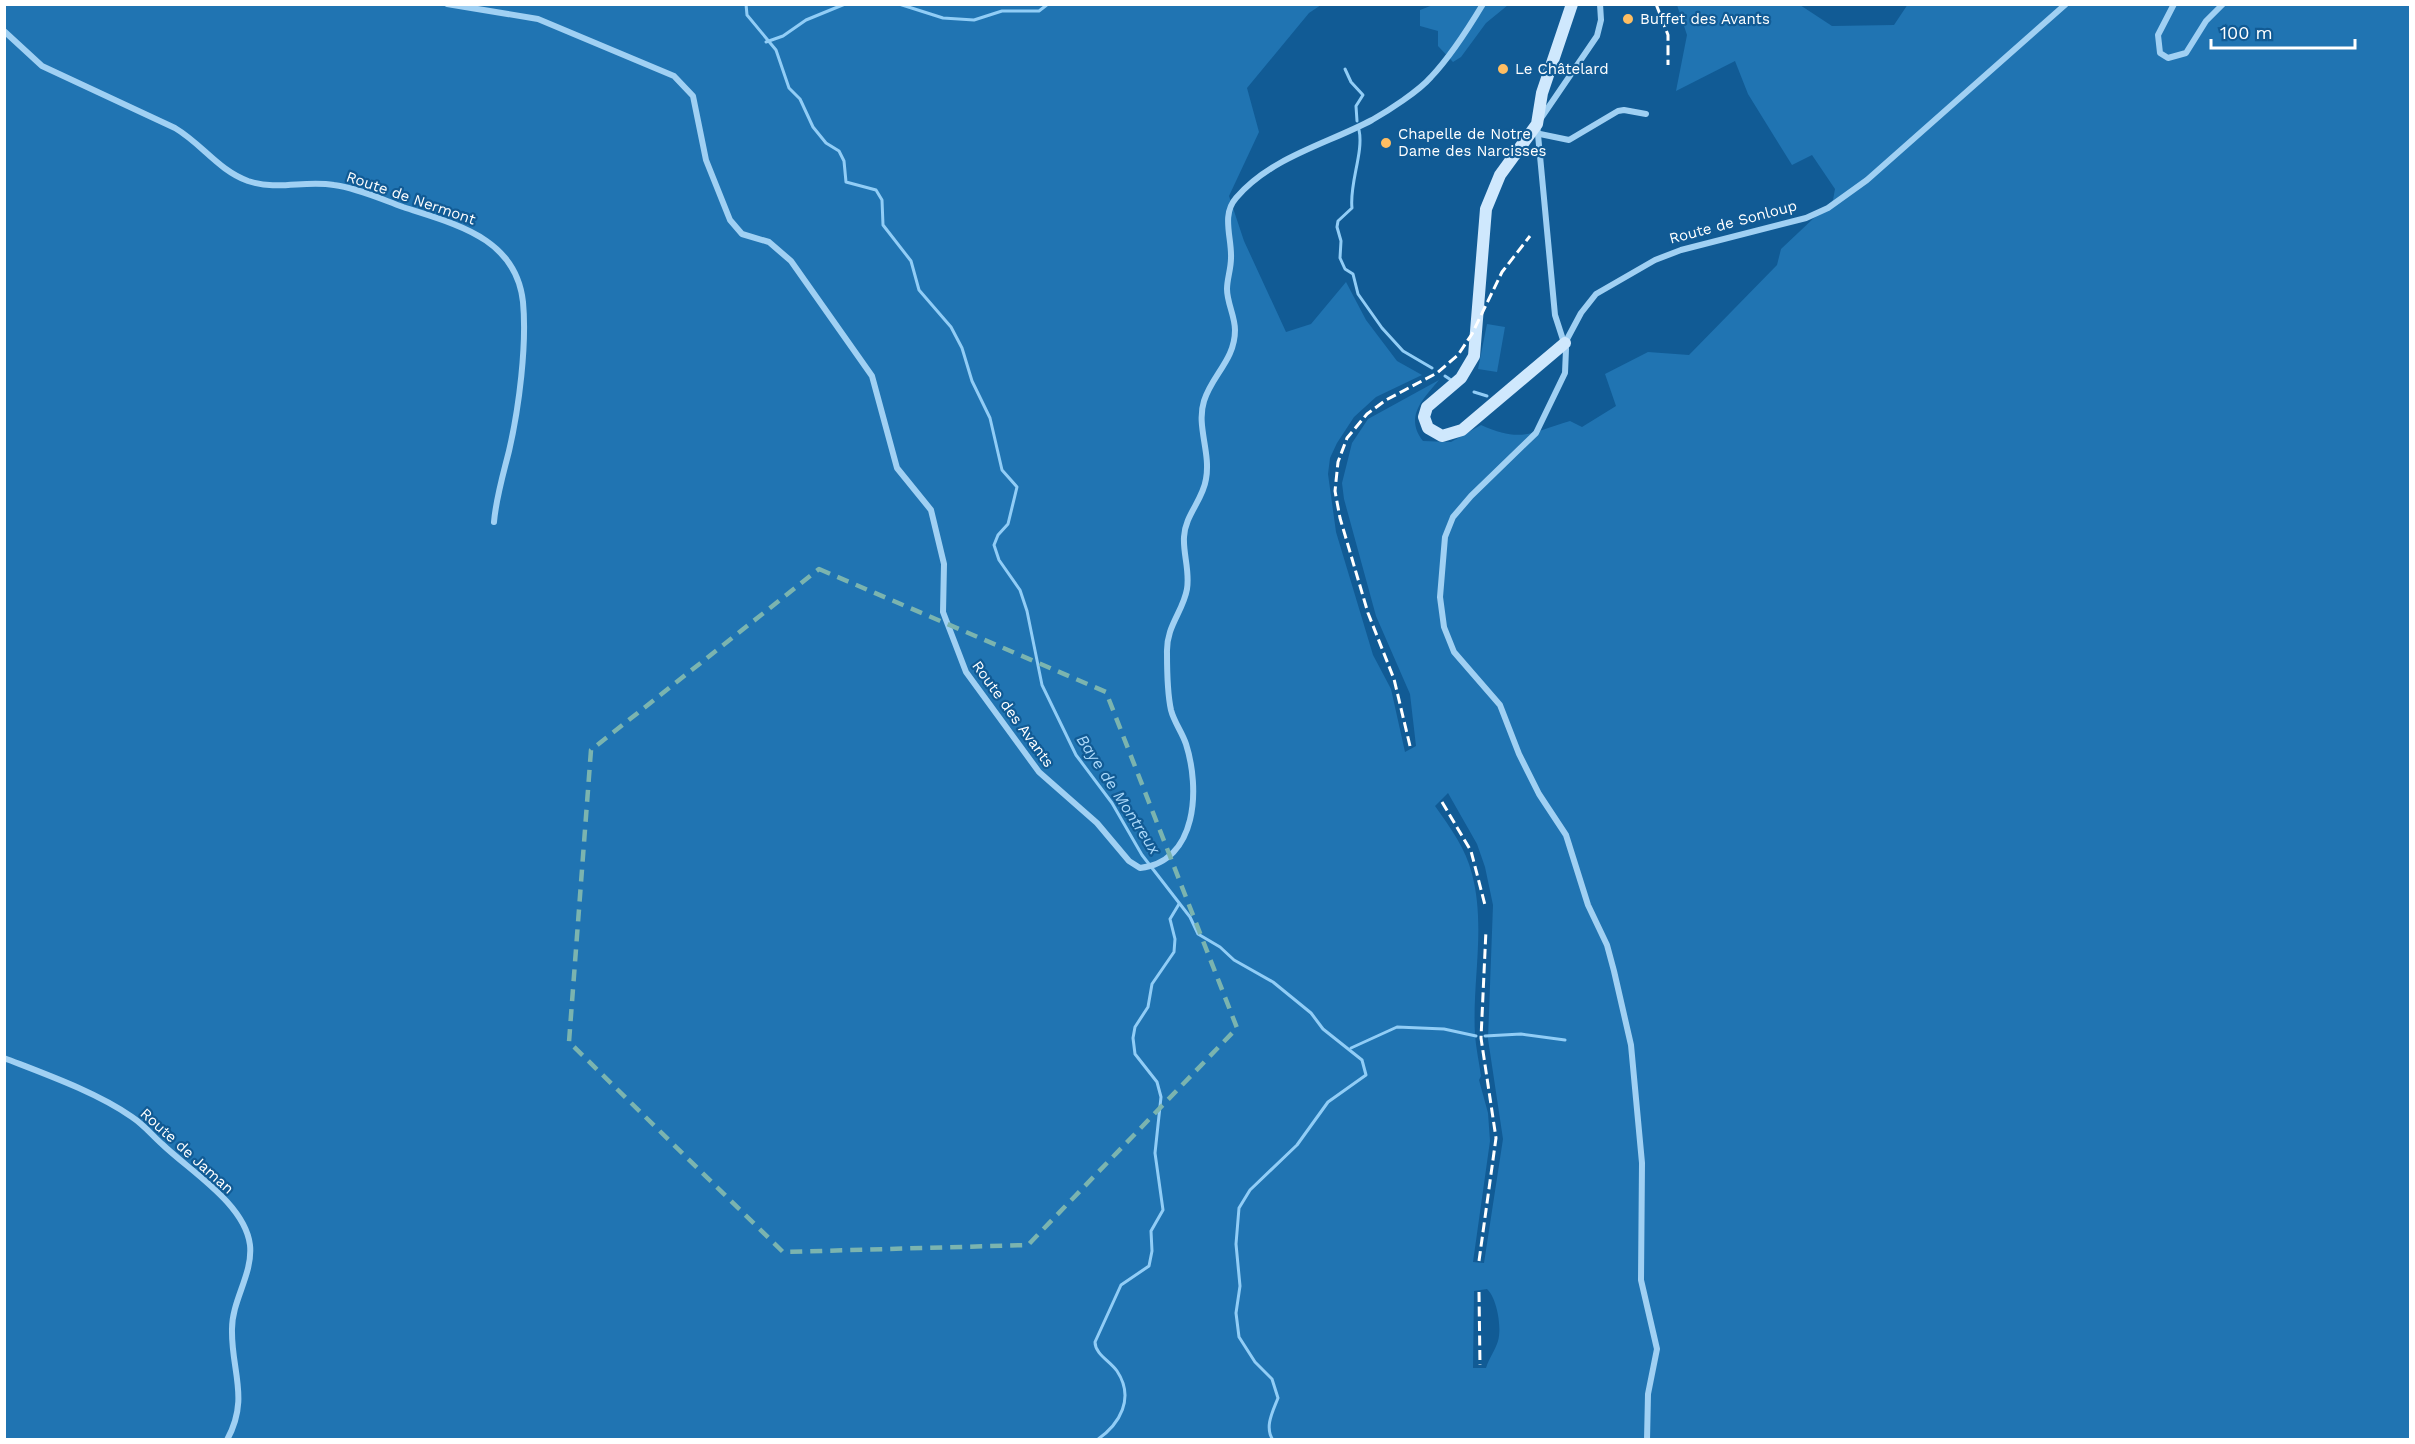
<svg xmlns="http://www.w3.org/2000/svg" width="2415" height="1444" font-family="'Work Sans',sans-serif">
<rect width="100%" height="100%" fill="#115b95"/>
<g fill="#2074b2" fill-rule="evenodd">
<path d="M1908,4l502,1v1434l-2405,1v-1435h1316l-12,8 -62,75 12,44 -30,64 15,45 42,91 25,-8 35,-42 20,38 31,41 25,14 -46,22 -22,20 -17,26 -7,15 -2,16 8,58 37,123 18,34 14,63 11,-6 -6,-52 -34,-78 -32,-117 -2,-16 10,-40 16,-24 71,-39c-16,19 -35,37 -16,61l28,1 30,-17c40,18 49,8 89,-4l12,6 34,-21 -11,-32 43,-22 41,3 88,-90 4,-16 52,-49 2,-11 -23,-34 -20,10 -44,-71 -13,-33 -59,30 11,-56 -10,-30h123l32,21 62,-1zM1448,793l29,51 8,23 8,38 -5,134 15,100 -19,124 -11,-1 17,-121 -2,-28 -9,-33 2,-4c-2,-14 -5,-28 -6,-41 -3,-54 11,-108 -3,-161 -6,-25 -22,-47 -37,-68zM1487,1289c10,9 15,39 11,52 -3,10 -9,17 -12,27h-13l1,-77z"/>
<polygon points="1433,5 1508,5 1486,23 1461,57 1453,62 1438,46 1438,31 1420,26 1420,10"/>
<polygon points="1487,324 1505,327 1497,372 1478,369"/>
</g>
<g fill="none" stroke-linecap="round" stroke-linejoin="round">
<g stroke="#91cdf6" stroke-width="3">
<path d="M746,4l1,11 29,35 13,38 11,11 13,28 13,16 13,8 5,10 2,21 30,8 6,10 1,25 28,36 8,29 32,37 11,21 10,33 18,37 12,52 15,17 -9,37 -10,11 -4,10 5,15 21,30 7,21 15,74 34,70 36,48 30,52 48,62 8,17 22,13 14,13 39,22 38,31 12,16 39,31 4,15 -38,27 -31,43 -47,45 -11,18 -3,36 4,42 -4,27 3,24 16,25 17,17 6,19c-5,13 -14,29 -5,42"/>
<polyline points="899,4 943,18 974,20 1002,11 1039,11 1048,4"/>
<polyline points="766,42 783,36 806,20 845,4"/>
<polyline points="1345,69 1351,82 1363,95 1356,106 1357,121"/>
<path d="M1359,130c5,22 -10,54 -7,78l-14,13 -1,6 4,14 -1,17 5,11 8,5 5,20 24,34 21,23 29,17"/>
<polyline points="1445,376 1451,380"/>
<polyline points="1474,392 1487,396"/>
<polyline points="1485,1036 1521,1034 1565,1040"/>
<polyline points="1351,1048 1397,1027 1444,1029 1476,1036"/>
<path d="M1097,1440c23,-16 38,-42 20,-69 -7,-10 -22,-17 -22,-29l26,-57 28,-19 3,-15 -1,-20 12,-21 -8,-57 6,-56 -4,-15 -22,-28 -2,-16 2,-11 13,-20 4,-23 22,-32 1,-13 -5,-20 9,-15"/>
</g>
<g stroke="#a0d0f3" stroke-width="6">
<path d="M447,4l91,15 136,57 19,20 13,64 24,60 12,14 27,8 22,19 81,115 25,92 34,42 13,54 -1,48 23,60 73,100 58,51 32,38 11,7c58,-7 60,-80 46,-124 -4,-12 -12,-22 -15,-34 -4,-18 -4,-39 -4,-57 -1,-27 16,-41 20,-64 3,-18 -4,-35 -3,-52 1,-22 19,-37 22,-58 5,-27 -10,-53 -2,-78 8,-26 31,-41 31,-71 0,-14 -8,-27 -8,-41 0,-10 4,-20 4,-31 1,-20 -10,-43 5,-60 35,-41 91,-54 136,-78 16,-9 47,-29 59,-43 20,-21 37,-48 52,-73"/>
<polyline points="1600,4 1601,20 1597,36 1537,124 1555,315 1566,349 1565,373 1536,433 1471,496 1453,517 1445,537 1440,597 1444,627 1454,652 1500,705 1519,754 1539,794 1566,835 1588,905 1607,945 1614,971 1631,1045 1642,1163 1641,1280 1657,1349 1648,1394 1647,1440"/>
<polyline points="2174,4 2158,35 2160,53 2168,58 2186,53 2206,21 2223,4"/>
<path d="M4,31l38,35 133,62c27,16 43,42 73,53 30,10 56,-1 86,4 23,3 47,14 69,22 51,17 113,30 120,95 4,43 -4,106 -14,149 -6,24 -13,47 -15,71"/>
<polyline points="1540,134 1569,140 1618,111 1624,110 1646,114"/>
<polyline points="1565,343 1581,313 1596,294 1655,260 1681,250 1806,218 1828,208 1867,180 2066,4"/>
<path d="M4,1058c41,16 92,34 128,59 12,8 20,18 30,27 28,27 83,60 88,101 3,29 -18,55 -18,84 -1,42 18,69 -5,111"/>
</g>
<polyline stroke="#cfe8fd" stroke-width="12" points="1565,343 1462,430 1442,436 1428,428 1424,417 1427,407 1461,378 1474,356 1486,209 1500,175 1537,124 1542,93 1572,4"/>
<g stroke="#fff" stroke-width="3" stroke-dasharray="10 4.5" stroke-linecap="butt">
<polyline points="1656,4 1668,35 1668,65"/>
<polyline points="1410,746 1394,679 1368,613 1340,518 1335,491 1338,462 1347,438 1367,414 1386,400 1437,373 1458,355 1472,334 1502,272 1530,236"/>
<polyline points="1442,802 1471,851 1485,905"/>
<polyline points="1479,1261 1496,1138 1481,1038 1486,930"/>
<polyline points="1479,1292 1480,1365"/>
</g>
</g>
<path fill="none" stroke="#7bb4af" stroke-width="4.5" stroke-dasharray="12 8" stroke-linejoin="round" d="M819,569l287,123 131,336 -209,217 -245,7 -214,-210 22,-292z"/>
<g fill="#ffbe62" stroke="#115b95" stroke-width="2">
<circle cx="1628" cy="19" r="6"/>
<circle cx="1503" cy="69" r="6"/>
<circle cx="1386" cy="143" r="6"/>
</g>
<g text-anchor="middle" stroke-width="4.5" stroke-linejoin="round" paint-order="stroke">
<g font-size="15" fill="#fff" stroke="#115b95" text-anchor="start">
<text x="1640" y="24">Buffet des Avants</text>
<text x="1515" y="74">Le Châtelard</text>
<text x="1398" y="139">Chapelle de Notre<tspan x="1398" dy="17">Dame des Narcisses</tspan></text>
</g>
<g font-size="15" fill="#fff" stroke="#115b95">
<text transform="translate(411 198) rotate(19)" y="5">Route de Nermont</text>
<text transform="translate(1733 222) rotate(-15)" y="5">Route de Sonloup</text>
<text transform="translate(1013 714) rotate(54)" y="5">Route des Avants</text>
<text transform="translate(187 1151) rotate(42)" y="5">Route de Jaman</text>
</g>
<g font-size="16" font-style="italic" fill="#acd9fa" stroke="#115b95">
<text transform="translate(1119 794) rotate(57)" y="6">Baye de Montreux</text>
</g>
</g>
<rect width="2415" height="1444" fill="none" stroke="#ffffff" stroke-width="12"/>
<path d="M2211 39v9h144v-9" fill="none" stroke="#ffffff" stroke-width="3"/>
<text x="2220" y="39" font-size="18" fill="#ffffff" stroke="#115b95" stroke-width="4.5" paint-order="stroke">100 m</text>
</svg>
